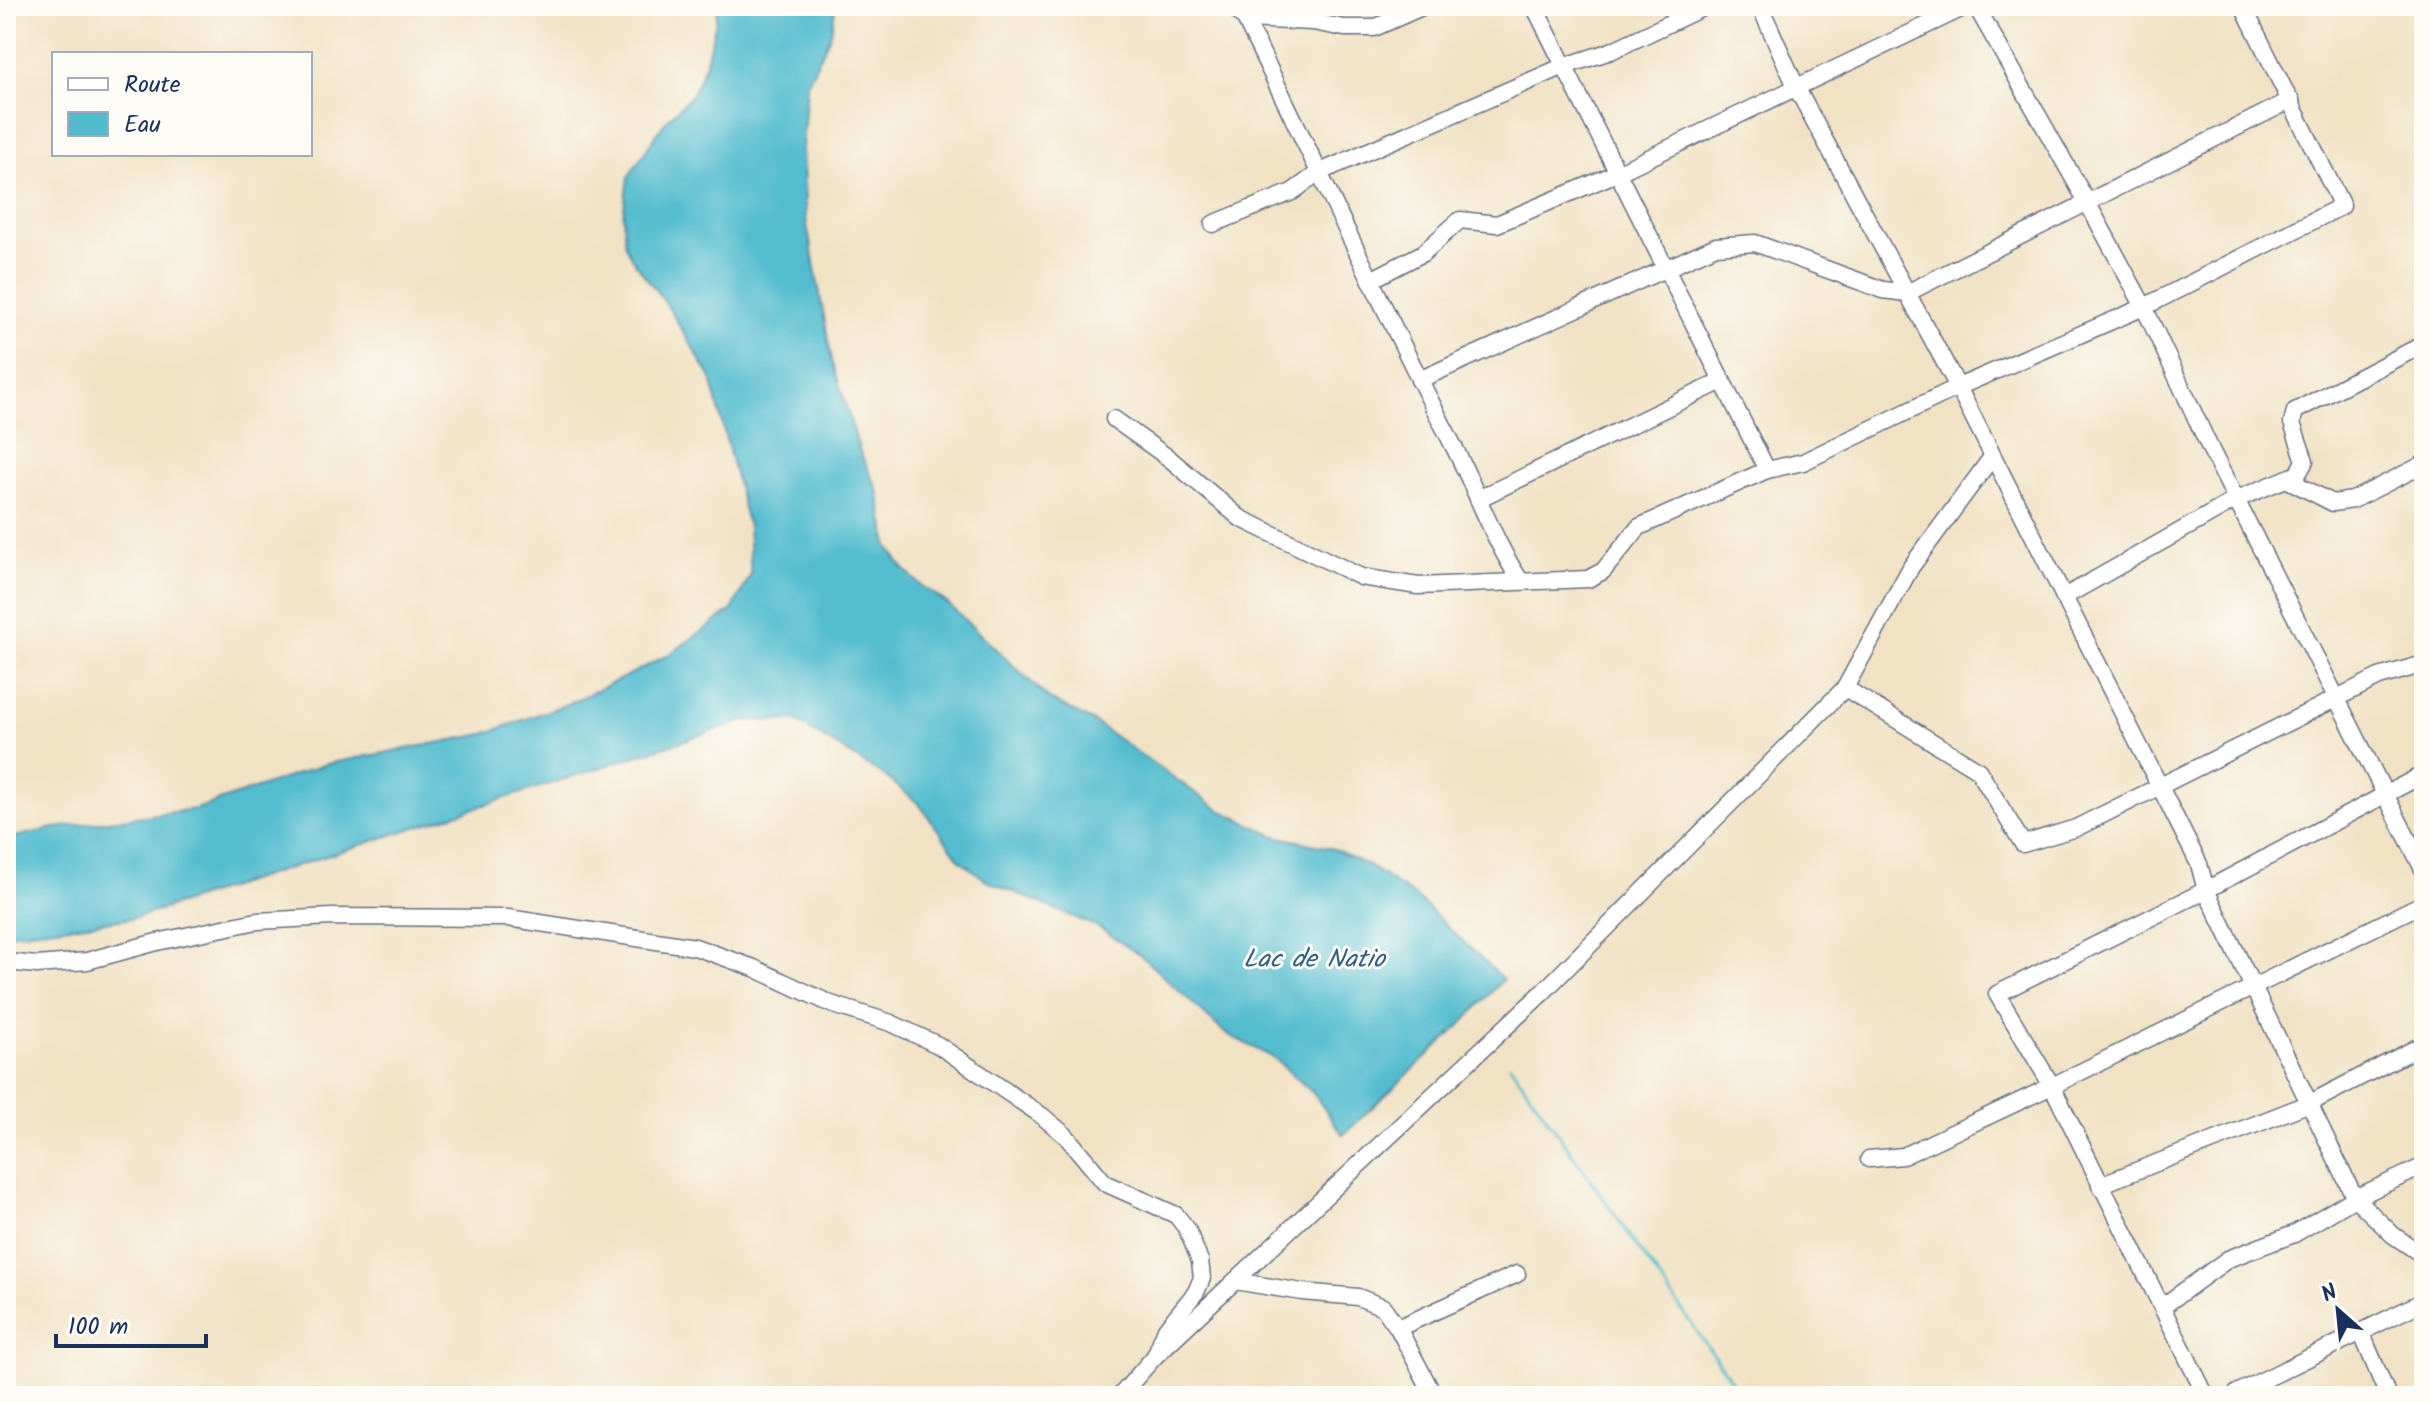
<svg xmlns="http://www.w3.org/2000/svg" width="2430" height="1402" font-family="Kalam,sans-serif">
<rect width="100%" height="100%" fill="#fdfcf7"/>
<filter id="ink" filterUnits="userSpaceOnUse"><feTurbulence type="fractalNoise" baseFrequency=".0125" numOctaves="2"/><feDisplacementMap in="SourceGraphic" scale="16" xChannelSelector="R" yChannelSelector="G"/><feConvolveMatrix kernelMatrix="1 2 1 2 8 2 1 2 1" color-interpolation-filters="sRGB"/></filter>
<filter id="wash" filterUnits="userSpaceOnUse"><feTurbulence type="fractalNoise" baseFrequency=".006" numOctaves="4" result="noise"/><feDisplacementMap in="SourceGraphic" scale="32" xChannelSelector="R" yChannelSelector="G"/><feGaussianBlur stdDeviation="1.8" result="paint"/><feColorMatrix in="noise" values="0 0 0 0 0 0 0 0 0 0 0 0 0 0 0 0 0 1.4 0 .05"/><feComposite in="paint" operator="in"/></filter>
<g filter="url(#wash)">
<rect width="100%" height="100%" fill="#f1e2c4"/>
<polygon fill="#52bcce" stroke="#367696" stroke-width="2" points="717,6 836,6 830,36 807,84 802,149 806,219 832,360 860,452 878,490 888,546 902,567 918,583 947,603 1049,699 1094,722 1220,810 1275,836 1334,849 1369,866 1416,897 1503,979 1462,1024 1343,1135 1313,1093 1274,1058 1225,1033 1141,956 1098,927 987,881 960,860 919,804 886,777 796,721 747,720 135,918 6,934 6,839 55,828 196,809 326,764 484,734 570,703 631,674 670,654 732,610 751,574 748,527 711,378 667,305 635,263 625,246 623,216 628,177 666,121 691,96 705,66 716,21"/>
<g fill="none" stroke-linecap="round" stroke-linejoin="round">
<polyline stroke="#52bcce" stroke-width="3" points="1510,1065 1742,1396"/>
</g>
</g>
<g filter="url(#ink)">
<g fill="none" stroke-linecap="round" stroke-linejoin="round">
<g stroke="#666e82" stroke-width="19">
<g id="minor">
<path d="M1233,6l12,13c70,142 135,286 208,426 23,44 39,93 67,135"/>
<polyline points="1534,6 1767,470"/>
<polyline points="1760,6 1797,89 1958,387 2199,864 2206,890 2355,1198 2393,1235 2424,1256"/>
<polyline points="1976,6 2087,202 2144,307 2211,450 2424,871"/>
<polyline points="1245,19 1313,22 1344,28 1374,28 1424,6"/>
<polyline points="1213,224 1292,192 1320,172 1562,67 1611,51 1706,6"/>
<polyline points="1371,280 1423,253 1460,220 1497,224 1617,173 1967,6"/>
<polyline points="1419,380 1716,246 1755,243 1883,290 1907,293 2291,100"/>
<polyline points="1114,419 1170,459 1240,518 1361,577 1418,586 1588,579 1603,571 1639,527 1767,470 1803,462 1958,387 2144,307 2342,206 2243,6"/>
<polyline points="2286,479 2333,503 2353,500 2424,464"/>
<polyline points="1478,499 1722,381"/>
<polyline points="2064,597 2237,499 2298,474 2305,461 2292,423 2295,411 2424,344"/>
<polyline points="1845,688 1978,770 2023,844 2076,828 2379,677 2424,664"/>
<polyline points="6,962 37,965 87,961 157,942 257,921 332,917 508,918 695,947 754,968 831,1004 891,1023 938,1045 1041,1115 1066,1136 1105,1183 1176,1215 1187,1229 1200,1261 1202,1278 1196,1292 1166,1329 1155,1356"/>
<polyline points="1869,1159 1903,1156 2052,1086 2424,903"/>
<polyline points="2100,1185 2310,1103 2424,1044"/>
<polyline points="1235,1281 1302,1292 1358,1297 1383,1307 1398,1328 1434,1396"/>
<polyline points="2162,1307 2228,1259 2294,1234 2355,1198 2424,1166"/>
<polyline points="1398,1328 1517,1274"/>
<polyline points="2361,1332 2388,1396"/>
<polyline points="2237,1393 2424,1301"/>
<polyline points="1120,1396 1155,1356 1541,994 1845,688 1911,567 1992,457"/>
<polyline points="2206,1396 2052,1086 1997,994 2206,890 2424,774"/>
</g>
</g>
<use href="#minor" stroke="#fff" stroke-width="16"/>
</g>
</g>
<g text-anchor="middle" stroke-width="6" stroke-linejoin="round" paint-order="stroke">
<g font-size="26" font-style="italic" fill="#2e6085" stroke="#fdfcf7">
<text x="1314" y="967">Lac de Natio</text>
</g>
</g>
<rect width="2430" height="1402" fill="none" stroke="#fdfcf7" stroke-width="32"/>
<rect x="52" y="52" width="260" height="104" fill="#fdfcf7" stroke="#a3aaba" stroke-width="2"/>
<rect x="68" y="78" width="40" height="12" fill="#ffffff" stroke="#a3aaba" stroke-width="2"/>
<text x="124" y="92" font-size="24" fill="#1b2f5e">Route</text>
<rect x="68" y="112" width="40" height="24" fill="#52bcce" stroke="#a3aaba" stroke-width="2"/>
<text x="124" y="132" font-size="24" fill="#1b2f5e">Eau</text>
<g transform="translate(2338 1310) rotate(333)" stroke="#fdfcf7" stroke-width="6" paint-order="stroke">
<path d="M0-6L14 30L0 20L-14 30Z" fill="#1b2f5e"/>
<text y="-12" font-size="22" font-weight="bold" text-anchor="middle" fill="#1b2f5e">N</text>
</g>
<path d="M56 1334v12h150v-12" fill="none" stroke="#1b2f5e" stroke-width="4"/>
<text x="68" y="1334" font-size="24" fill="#1b2f5e" stroke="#fdfcf7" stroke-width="6" paint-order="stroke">100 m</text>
</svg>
